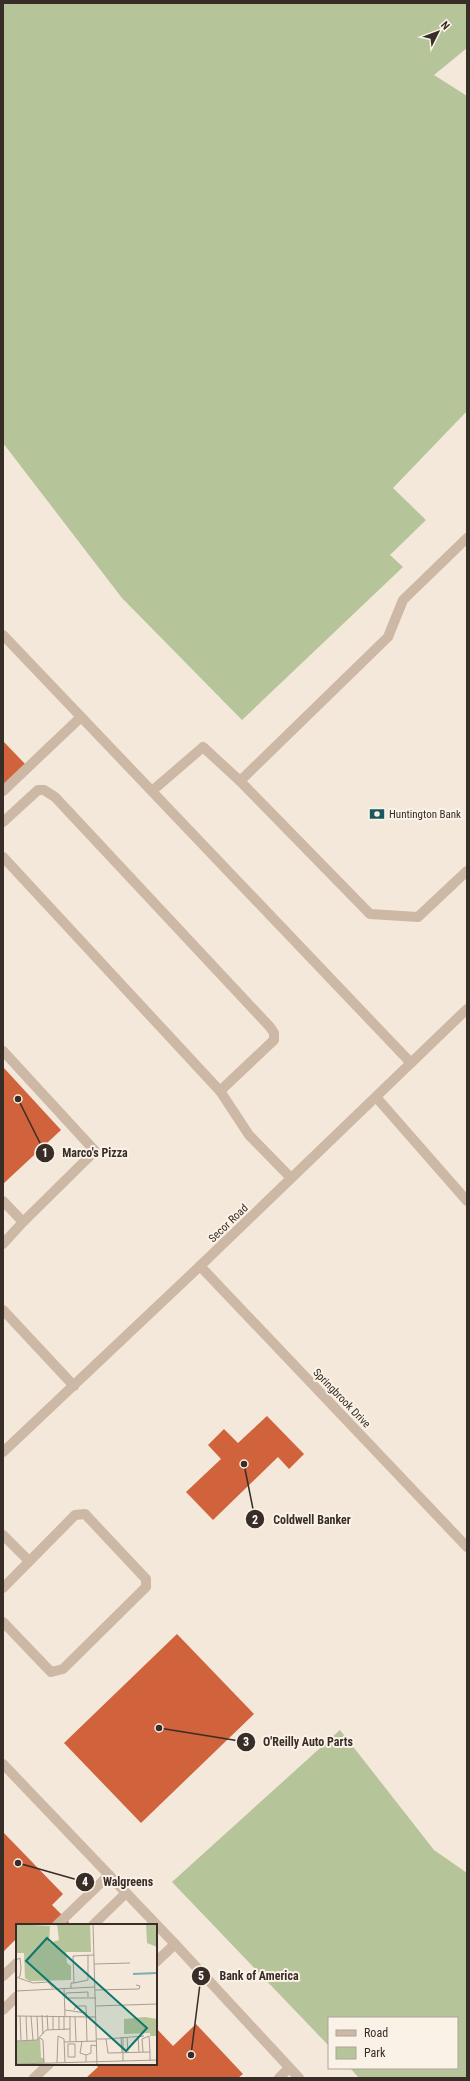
<svg xmlns="http://www.w3.org/2000/svg" width="470" height="2081" font-family="'Roboto Condensed',sans-serif">
<rect width="100%" height="100%" fill="#f4e8da"/>
<g fill="#b5c499">
<polygon points="3,3 467,3 467,48 434,75 467,96 467,411 393,488 426,520 390,555 403,567 242,720 122,598 3,443"/>
<polygon points="340,1730 434,1850 467,1873 467,2078 359,2078 350,2068 457,2068 457,2018 329,2018 329,2046 172,1882"/>
</g>
<g fill="#d0623c">
<polygon points="3,741 28,767 3,791"/>
<polygon points="3,1067 61,1130 3,1184"/>
<polygon points="267,1416 304,1454 289,1469 278,1457 213,1520 186,1492 221,1459 208,1445 224,1429 238,1443"/>
<polygon points="177,1634 254,1714 141,1823 64,1743"/>
<polygon points="3,1832 63,1894 52,1905 69,1922 65,1925 17,1925 17,1938 3,1952"/>
<polygon points="196,2024 243,2074 238,2078 86,2078 98,2067 95,2064 156,2064 156,2028 173,2046"/>
</g>
<g fill="none" stroke-linecap="round" stroke-linejoin="round">
<g stroke="#cdb8a5" stroke-width="10">
<polyline points="3,635 411,1063"/>
<polyline points="240,781 370,914 418,917 467,871"/>
<polyline points="3,791 81,717"/>
<polyline points="152,791 203,747 240,781 388,637 403,600 467,538"/>
<polyline points="3,822 38,790 44,790 55,797 270,1027 274,1033 274,1040 220,1091"/>
<polyline points="3,857 220,1091 249,1135 291,1178"/>
<polyline points="3,1051 95,1151 23,1222 3,1244"/>
<polyline points="376,1097 467,1201"/>
<polyline points="3,1201 23,1222"/>
<polyline points="3,1310 74,1386"/>
<polyline points="3,1535 29,1561"/>
<polyline points="3,1588 75,1515 85,1514 146,1579 146,1587 63,1669 51,1672 3,1622"/>
<polyline points="3,1764 175,1944 299,2078"/>
<polyline points="57,1925 109,1875"/>
<polyline points="93,1925 126,1893"/>
<polyline points="156,1962 175,1944"/>
<polyline points="3,1976 17,1963"/>
<polyline points="3,2010 17,1996"/>
<polyline points="34,2078 49,2064"/>
<polyline points="279,2078 289,2068"/>
</g>
<polyline stroke="#cdb8a5" stroke-width="10" points="200,1266 467,1547"/>
<polyline stroke="#cdb8a5" stroke-width="10" points="3,1452 200,1266 467,1009"/>
</g>
<defs>
<g id="bank-bare" transform="scale(1.2)"><path d="M-6-4H6V4H-6ZM0-2.3a2.3 2.3 0 1 0 0 4.6a2.3 2.3 0 1 0 0-4.6Z" fill="#19585e" stroke="#fbf2e7" stroke-width="2.5" paint-order="stroke"/></g>
</defs>
<g fill-rule="evenodd">
<use href="#bank-bare" x="377" y="814"/>
</g>
<g text-anchor="middle" stroke-width="4" stroke-linejoin="round" paint-order="stroke">
<g font-size="11" fill="#382d27" stroke="#fbf2e7" text-anchor="start">
<text x="389" y="818">Huntington Bank</text>
</g>
<g font-size="11" fill="#382d27" stroke="#fbf2e7">
<text transform="translate(228 1223) rotate(-44)" y="4">Secor Road</text>
<text transform="translate(342 1398) rotate(46)" y="4">Springbrook Drive</text>
</g>
</g>
<g transform="translate(16 1924)">
<rect width="141" height="141" fill="#f4e8da"/>
<path d="M0,0l34,2 -1,17 10,-3 -2,-16h33l1,28h-25l1,11 4,3v14l-41,1 -5,-3 -1,-25h-8zM130,0h11v23l-10,-4zM129,93l12,2v17h-7v-3l-26,1v-15zM24,113l1,21h3v5l-28,1v-23l21,-1z" fill="#b5c499"/>
<path fill="none" stroke="#77b0b4" stroke-width="2" d="M117,50l24,-1"/>
<path fill="none" stroke="#a99d92" stroke-width="1" d="M77,0l4,141M0,36l4,-2 1,10 -1,8 -4,3M78,40l36,-1M3,54l14,5 15,-1 5,6M58,59l14,-3v-25M48,64l1,28M55,64v-5h3l-1,-27 21,-1M79,66l44,-1 1,-3 -4,-1M0,67l79,-4M72,73v-5l-22,1v5h30M80,82l61,-2M49,86l21,3M58,86l2,-4h10l1,35M26,91l1,19M31,91l1,15M0,92l80,1M4,92l1,24M10,92l1,24M15,92l2,24M21,92l1,23M37,92v14M43,92v14M48,92v14M54,92v25M59,93l1,24M122,112l1,16M105,113l1,16M107,113v24M111,113l1,16M24,114l3,2 1,23M81,115h9l2,14 42,-1v9M90,115l38,-3M0,117l21,-1 9,-10 24,-1M66,117l-2,12 6,2M48,118l33,-1M52,120h7v13h-7zM127,128l-1,-13 7,-3 1,16M70,138v-7l5,-2v-8l6,1M41,139l1,-27 6,3 1,24M0,140l141,-4"/>
<path fill="#0f766e" fill-opacity="0.15" stroke="#0f766e" stroke-width="2" d="M31,14l100,90 -21,23 -100,-90z"/>
<rect width="141" height="141" fill="none" stroke="#382d27" stroke-width="2"/>
</g>
<path fill="none" stroke="#382d27" stroke-width="1.5" d="M18 1099L45 1153M244 1464L255 1519M159 1728L246 1742M18 1863L85 1882M191 2055L201 1976"/>
<g fill="#382d27" stroke="#fbf2e7" stroke-width="1.5">
<circle cx="18" cy="1099" r="4"/>
<circle cx="244" cy="1464" r="4"/>
<circle cx="159" cy="1728" r="4"/>
<circle cx="18" cy="1863" r="4"/>
<circle cx="191" cy="2055" r="4"/>
<circle cx="45" cy="1153" r="10"/>
<circle cx="255" cy="1519" r="10"/>
<circle cx="246" cy="1742" r="10"/>
<circle cx="85" cy="1882" r="10"/>
<circle cx="201" cy="1976" r="10"/>
</g>
<g font-size="12" text-anchor="middle" font-weight="bold" fill="#fff">
<text x="45" y="1157">1</text>
<text x="255" y="1524">2</text>
<text x="246" y="1746">3</text>
<text x="85" y="1886">4</text>
<text x="201" y="1980">5</text>
</g>
<g font-size="12" text-anchor="middle" font-weight="bold" fill="#382d27" stroke="#fbf2e7" stroke-width="4" stroke-linejoin="round" paint-order="stroke">
<text x="95" y="1157">Marco's Pizza</text>
<text x="312" y="1524">Coldwell Banker</text>
<text x="308" y="1746">O'Reilly Auto Parts</text>
<text x="128" y="1886">Walgreens</text>
<text x="259" y="1980">Bank of America</text>
</g>
<rect width="470" height="2081" fill="none" stroke="#382d27" stroke-width="8"/>
<rect x="328" y="2017" width="130" height="52" fill="#fbf2e7" stroke="#ada39a"/>
<rect x="336" y="2030" width="20" height="6" fill="#cdb8a5" stroke="#ada39a"/>
<text x="364" y="2037" font-size="12" fill="#382d27">Road</text>
<rect x="336" y="2047" width="20" height="12" fill="#b5c499" stroke="#ada39a"/>
<text x="364" y="2057" font-size="12" fill="#382d27">Park</text>
<g transform="translate(438 32) rotate(48)" stroke="#fbf2e7" stroke-width="3" paint-order="stroke">
<path d="M0-3L7 15L0 10L-7 15Z" fill="#382d27"/>
<text y="-6" font-size="11" font-weight="bold" text-anchor="middle" fill="#382d27">N</text>
</g>
</svg>
